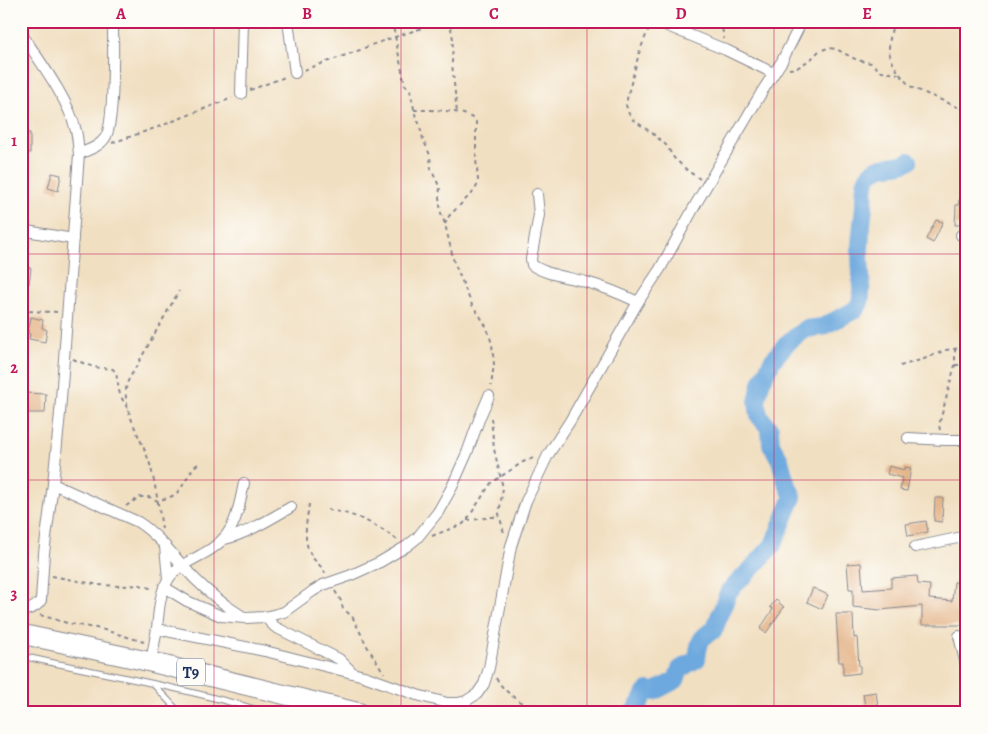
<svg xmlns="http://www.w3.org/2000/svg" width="988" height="734" font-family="Alegreya,serif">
<rect width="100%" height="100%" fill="#fdfcf7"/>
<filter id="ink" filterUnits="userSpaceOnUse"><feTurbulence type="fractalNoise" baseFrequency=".02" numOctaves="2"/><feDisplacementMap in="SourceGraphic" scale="10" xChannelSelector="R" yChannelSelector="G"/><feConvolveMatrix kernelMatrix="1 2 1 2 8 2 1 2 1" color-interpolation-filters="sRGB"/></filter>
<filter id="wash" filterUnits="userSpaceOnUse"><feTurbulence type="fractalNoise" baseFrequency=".0096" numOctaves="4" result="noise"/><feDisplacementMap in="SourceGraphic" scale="20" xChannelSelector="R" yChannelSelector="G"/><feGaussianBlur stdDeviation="1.12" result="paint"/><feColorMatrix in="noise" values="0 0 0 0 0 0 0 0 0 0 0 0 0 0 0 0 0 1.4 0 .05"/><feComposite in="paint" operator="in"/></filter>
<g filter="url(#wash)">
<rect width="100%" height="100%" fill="#f1dfc1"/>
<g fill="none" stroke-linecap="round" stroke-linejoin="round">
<path stroke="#6da9de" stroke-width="18" d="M633,713l7,-10 5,-10 3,-3 5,2 23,-12 4,-11 17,-10c2,-16 2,-22 17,-29l15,-39 23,-23 21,-23 20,-48 -8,-18 -5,-19 -9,-16 -1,-15 -11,-13 -2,-14 4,-19 11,-22 14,-17 19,-15 17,-2 31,-16c3,-2 6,-5 7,-9 3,-11 0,-38 0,-51 0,-16 3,-31 4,-46 1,-12 -2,-25 8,-33 11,-9 26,-4 37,-11"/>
</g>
<g id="blocks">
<g fill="#e4b488">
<rect x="21" y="133" width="9" height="20"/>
<polygon points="52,173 61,175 58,191 48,188"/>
<polygon points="959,200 967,200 967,225 955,225 956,205 959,205"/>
<polygon points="936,220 943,222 933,243 926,239"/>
<polygon points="21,267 31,268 29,284 21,284"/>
<polygon points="31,317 43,320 42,328 47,330 45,342 29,339 30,334 28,333"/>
<polygon points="25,393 46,394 45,413 24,413"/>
<polygon points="889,466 904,470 904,467 911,468 907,491 900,490 902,478 887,474"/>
<polygon points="935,498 943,498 942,522 934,521"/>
<polygon points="926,521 928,532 908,536 906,524"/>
<polygon points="861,563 863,590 891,588 891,578 917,576 918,584 930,585 929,599 952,601 954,582 967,583 964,610 967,610 967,625 922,625 922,606 880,610 853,607 853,589 849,589 847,564"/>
<polygon points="813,588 828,595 822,609 807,602"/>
<polygon points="776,600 784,607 766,633 760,629 773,609 770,607"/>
<polygon points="836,614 853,614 854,638 857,637 859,666 860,666 860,673 843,675 843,662 839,662"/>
<polygon points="876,692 879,713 866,713 863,694"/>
</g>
</g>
</g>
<g filter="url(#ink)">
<use href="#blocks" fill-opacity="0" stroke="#868790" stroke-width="1"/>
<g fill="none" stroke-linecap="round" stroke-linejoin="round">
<g stroke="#868790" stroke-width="7">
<g id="lane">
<path d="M21,656c83,18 166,32 247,57"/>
<polyline points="154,685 180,713"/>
<polyline points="21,707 23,713"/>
</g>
</g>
<g stroke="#868790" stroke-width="12">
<g id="street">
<polyline points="288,21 295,73"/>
<polyline points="655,21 670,27 726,50 773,73"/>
<path d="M21,33c18,27 48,67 55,98 2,7 2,16 3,23"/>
<polyline points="241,94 243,21"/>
<path d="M537,194l2,21 -8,44 1,6c15,10 36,12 54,17 18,5 35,12 52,20"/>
<polyline points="21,230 73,239"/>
<polyline points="961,235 967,235"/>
<polyline points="908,438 946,440 967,440"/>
<path d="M53,484l85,38c23,15 39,39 58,58 14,14 30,26 46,36"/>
<path d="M225,539c21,-5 47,-21 66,-32"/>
<polyline points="165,546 168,579"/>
<polyline points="915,547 967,536"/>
<polyline points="164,587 187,601 221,616 245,618 265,617 284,612 313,591 323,585 349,576 380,562 407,546 417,538 438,512 452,487 467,453 480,417 489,396"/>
<path d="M21,611c9,-2 15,-3 20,-11l3,-47 9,-69 7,-71 19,-259c9,-4 20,-7 26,-16 10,-13 8,-96 8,-117"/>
<polyline points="265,617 275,627 339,659 352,672"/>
<polyline points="157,629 265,651 364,676 417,695 447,703 458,703 466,701 477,694 484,684 489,668 511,546 526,501 548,455 570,421 638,302 660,269 697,202 763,90 782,61 802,21"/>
<polyline points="959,636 967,669"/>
<path d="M151,662c2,-11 4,-22 6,-34 2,-16 2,-34 11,-48 7,-13 21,-18 33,-25 34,-17 36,-39 43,-72"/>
</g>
</g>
<g stroke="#868790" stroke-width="21">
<polyline id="highway" points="21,634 142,660 360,713"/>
</g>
<g stroke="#868790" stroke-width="2" stroke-dasharray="4 4" stroke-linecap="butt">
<polyline points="392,21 404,81 405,85 410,90 416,118 419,123 423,139 430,155 431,169 440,188 439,197 441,213 445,224 454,262 472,305 480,316 487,328 492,344 494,364 491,386"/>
<polyline points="447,21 450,23 453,39 452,63 457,113"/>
<polyline points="721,21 724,39"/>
<path d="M893,21c-1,9 -4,19 -4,28 0,12 14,32 24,39l54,23"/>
<polyline points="649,28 640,50 628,94 626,105 628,112 632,119 652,133 666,145 674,158 688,171 700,179"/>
<polyline points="789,69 797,68 811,59 819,51 828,48 836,49 857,60 871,63 882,72 899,74"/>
<polyline points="304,70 360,50 371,45 443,21"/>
<polyline points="250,90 285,77"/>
<path d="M414,110c15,0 55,-1 62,12v37l2,20 -1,7 -6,9 -4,3 -18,18 -4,8"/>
<polyline points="112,143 158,127 232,98"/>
<polyline points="21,311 58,312"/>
<path d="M73,359l20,8 20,2c6,8 4,16 7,25 2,5 5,10 8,15"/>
<polyline points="955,365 967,365"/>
<polyline points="900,366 924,359 946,350 967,347"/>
<polyline points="491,418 494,449 503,488 499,514 504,533"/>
<polyline points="940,430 939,425 955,365 955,348"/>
<path d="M309,504c-2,17 -7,35 2,51 4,7 11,11 14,18"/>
<path d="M126,506l14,-9h9l9,4c5,-2 11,-3 16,-6 12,-8 15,-28 26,-32"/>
<path d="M328,510c27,3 49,15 71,31"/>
<polyline points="467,520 480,519 490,517 499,517"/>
<path d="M162,529c-3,-20 -6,-41 -11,-61 -6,-25 -33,-62 -23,-87l51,-90"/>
<polyline points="432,536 463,524 467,520 491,483 523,462 536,457"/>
<polyline points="52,576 99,585 121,586 140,585 153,589"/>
<polyline points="335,591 341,601 343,609 352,616 367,646 384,673"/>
<polyline points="40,615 67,623 101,629 144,642"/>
<path d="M496,678c8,15 26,24 39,35"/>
</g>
<use href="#lane" stroke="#fff" stroke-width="5"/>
<use href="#street" stroke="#fff" stroke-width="10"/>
<use href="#highway" stroke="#fff" stroke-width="19"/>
</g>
</g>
<path fill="none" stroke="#c2185b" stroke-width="1" stroke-opacity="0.55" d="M214,21v692M401,21v692M587,21v692M774,21v692M21,254h946M21,480h946"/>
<g text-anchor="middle" stroke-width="4.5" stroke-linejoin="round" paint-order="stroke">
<rect fill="#fdfcf7" stroke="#5f6c8c" stroke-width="1" x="177" y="658.5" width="28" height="27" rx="4"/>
<g font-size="16" font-weight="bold" fill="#1b2f5e">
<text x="191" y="678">T9</text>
</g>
</g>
<rect width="988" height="734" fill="none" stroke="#fdfcf7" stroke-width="55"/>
<rect x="28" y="28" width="932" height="678" fill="none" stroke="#c2185b" stroke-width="2"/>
<g font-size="16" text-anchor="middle" font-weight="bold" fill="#c2185b">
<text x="121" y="19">A</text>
<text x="307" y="19">B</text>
<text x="494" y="19">C</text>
<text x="681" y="19">D</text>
<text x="867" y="19">E</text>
<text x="14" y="146">1</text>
<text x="14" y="373">2</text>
<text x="14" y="599">3</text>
</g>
</svg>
